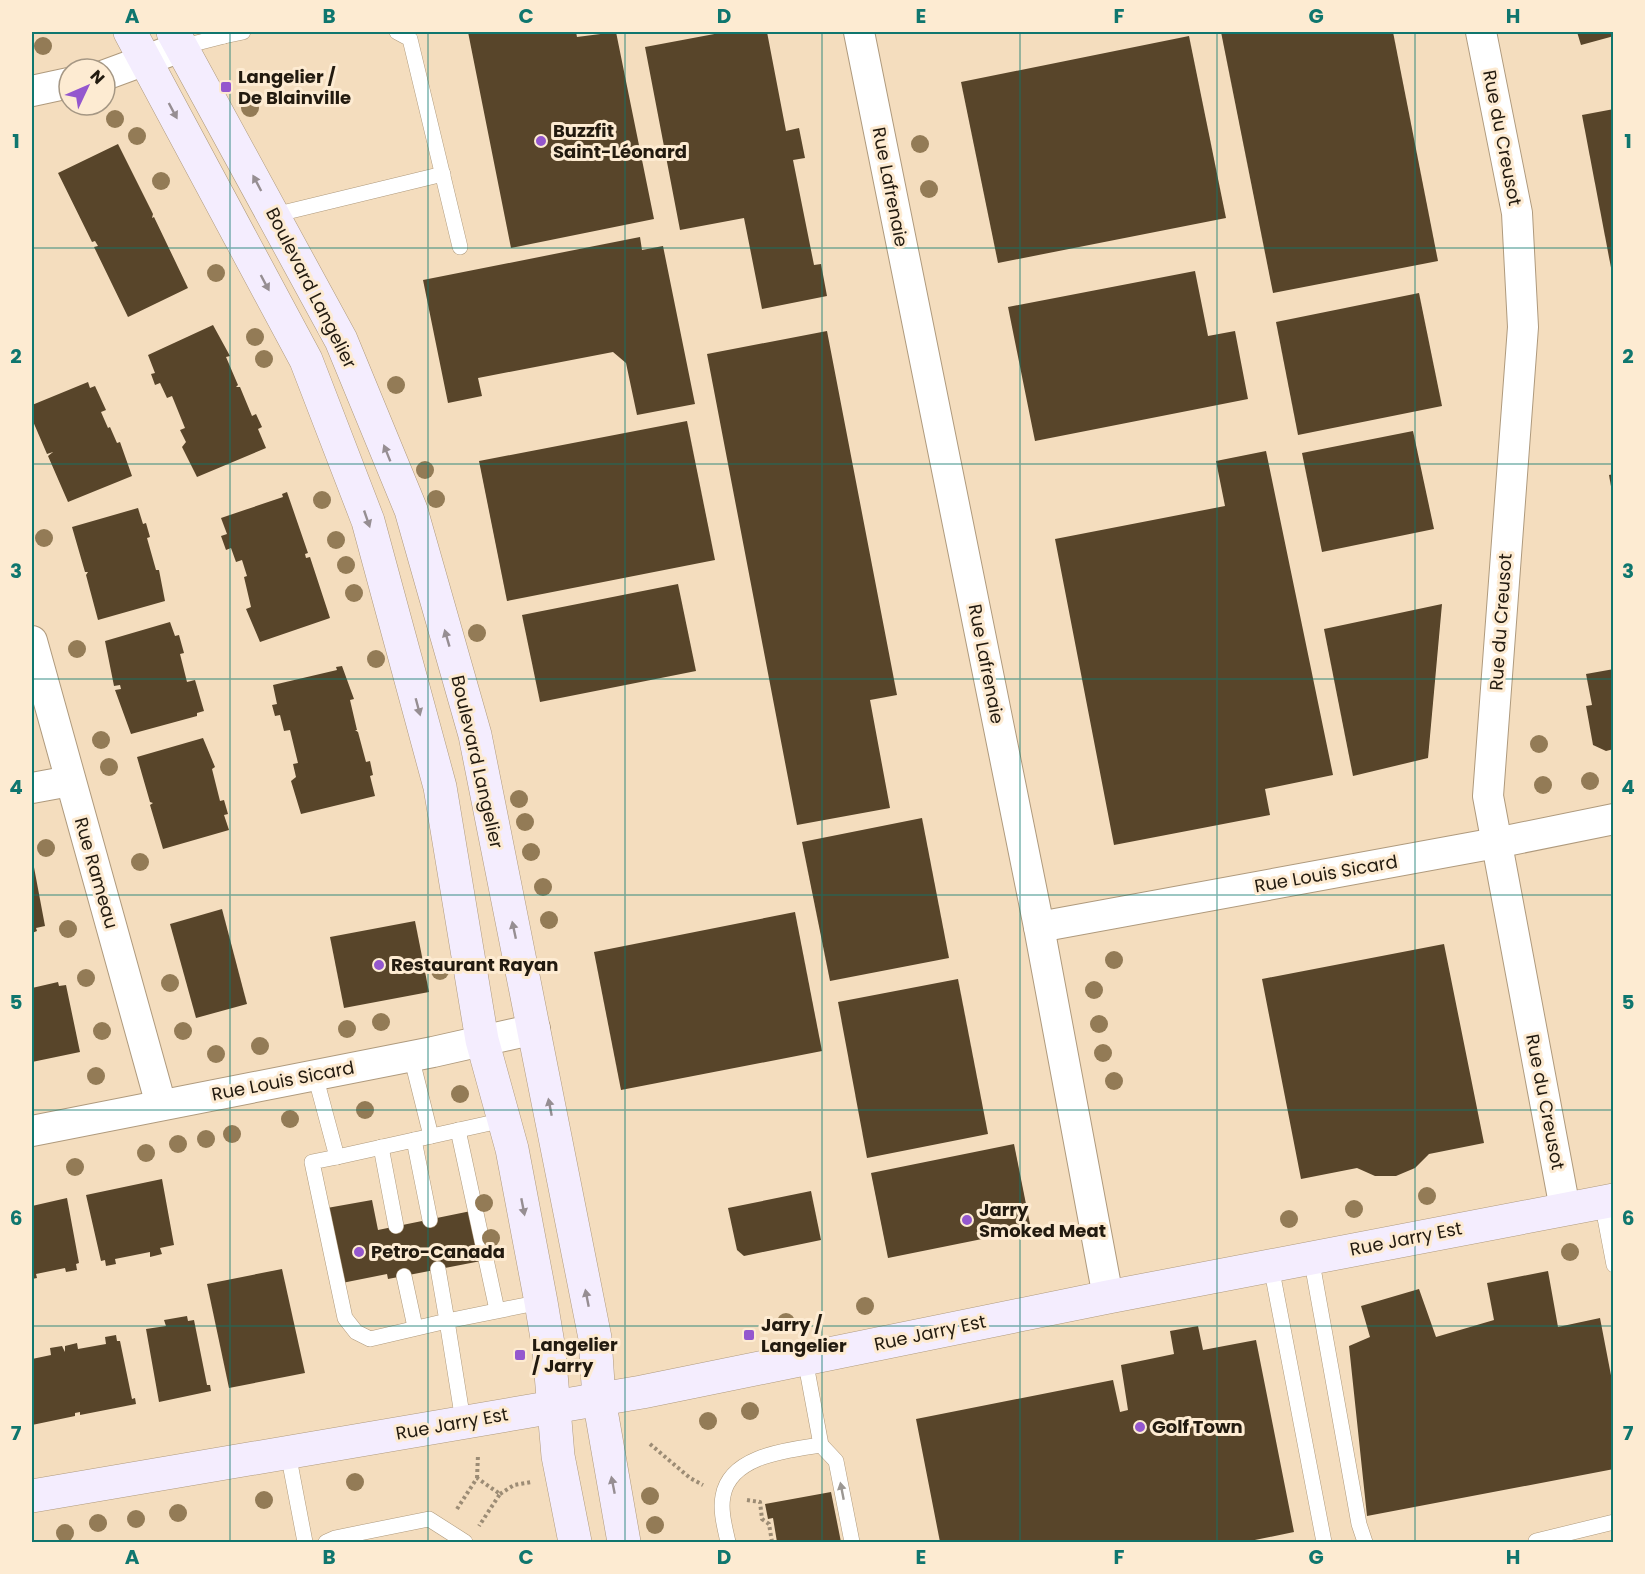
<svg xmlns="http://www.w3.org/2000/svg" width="1645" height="1574" font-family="Poppins,sans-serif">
<rect width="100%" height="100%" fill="#f4ddbe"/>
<g fill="#58452a">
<polygon points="468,32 576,32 577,37 616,32 654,219 511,248"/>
<polygon points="725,32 767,32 786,131 799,128 805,158 793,160 814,265 821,264 827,296 762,309 744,218 680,230 645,47"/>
<polygon points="1221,32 1393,32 1438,261 1273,293"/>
<polygon points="1577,32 1614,32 1614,36 1581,45"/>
<polygon points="1189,36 1226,218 998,263 961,82"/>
<polygon points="1614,109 1614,273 1612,273 1582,115"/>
<polygon points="118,144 153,214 152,218 154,217 188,288 128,317 94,247 98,246 95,241 92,242 58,173"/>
<polygon points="640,237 642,250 663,246 695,404 637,415 626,363 613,352 478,378 482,396 448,403 423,280"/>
<polygon points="1195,271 1208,336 1235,331 1248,399 1035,441 1008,307"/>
<polygon points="1419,293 1442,406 1298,435 1276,322"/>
<polygon points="213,325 230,356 226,357 238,385 236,387 240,387 252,416 256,414 262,427 258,429 266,448 197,477 182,447 186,442 180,430 185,428 172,396 167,398 160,383 155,385 151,374 155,373 148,355"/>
<polygon points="827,331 897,695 870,700 890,808 797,825 707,354"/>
<polygon points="88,382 90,388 95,386 106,410 101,412 108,428 110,427 117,443 120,442 132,476 68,502 48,456 53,452 47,454 32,419 32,405"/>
<polygon points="687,421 715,560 507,601 479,461"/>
<polygon points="1413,431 1434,529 1322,552 1302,453"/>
<polygon points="1266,451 1333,775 1265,789 1270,815 1114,845 1055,539 1225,506 1216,461"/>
<polygon points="1614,474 1614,492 1612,492 1609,475"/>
<polygon points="287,492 308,553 305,554 306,558 310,557 330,618 260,642 246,609 251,607 244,577 247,576 242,560 236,562 231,548 226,550 221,536 227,534 221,518 283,497 282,494"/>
<polygon points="138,508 143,524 146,523 150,537 147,538 156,570 159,570 165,601 98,620 86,575 88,572 85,572 72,527"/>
<polygon points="678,584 696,671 540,702 522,615"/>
<polygon points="1442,604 1428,758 1353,776 1324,629"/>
<polygon points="170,622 175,636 179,635 184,653 180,654 187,682 195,680 204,711 197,713 197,716 131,734 115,690 121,689 120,685 114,686 105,641"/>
<polygon points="342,666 354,699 350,700 357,730 355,730 358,732 366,762 370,761 373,775 370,776 375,796 301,814 291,781 296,777 293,764 298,763 290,730 284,731 280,715 275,716 272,705 277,704 273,685 337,670 336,667"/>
<polygon points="1614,669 1614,749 1606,751 1593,745 1586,706 1592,705 1586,674"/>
<polygon points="203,738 215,767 212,769 220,801 224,800 228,814 224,815 229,830 163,849 150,805 153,803 150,802 137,757"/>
<polygon points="922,818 949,958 830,981 802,842"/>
<polygon points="33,862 45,926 36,928 37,931 32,933"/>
<polygon points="222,909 247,1004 196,1018 170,924"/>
<polygon points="795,912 822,1051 621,1090 594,952"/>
<polygon points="415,921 429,992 344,1008 330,937"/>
<polygon points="1444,944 1484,1143 1429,1154 1415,1168 1396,1176 1375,1176 1357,1168 1301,1179 1262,979"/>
<polygon points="958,979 988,1134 867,1158 838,1002"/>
<polygon points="58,982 59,986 66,985 80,1052 32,1062 32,988"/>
<polygon points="1014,1144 1031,1229 888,1258 871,1173"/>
<polygon points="162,1179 174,1245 160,1248 162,1254 150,1257 150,1252 115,1259 116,1264 106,1266 105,1260 101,1261 86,1195"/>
<polygon points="811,1191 821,1240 744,1256 737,1250 728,1208"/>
<polygon points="67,1198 79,1263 76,1264 77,1270 66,1272 65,1268 36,1274 37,1278 32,1279 32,1206"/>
<polygon points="372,1200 378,1230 471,1211 481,1261 388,1279 387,1274 342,1283 327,1208"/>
<polygon points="282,1269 305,1373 229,1388 207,1284"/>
<polygon points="1548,1271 1558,1327 1600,1318 1614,1391 1614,1469 1367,1516 1349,1346 1370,1337 1361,1306 1419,1289 1436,1337 1494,1320 1487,1283"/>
<polygon points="187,1316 188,1321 194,1320 207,1385 210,1385 211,1391 159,1402 146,1329 166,1326 164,1320"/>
<polygon points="1198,1326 1203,1350 1256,1340 1294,1532 1245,1542 940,1542 916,1419 1113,1380 1120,1412 1128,1410 1121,1365 1174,1354 1170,1331"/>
<polygon points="116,1335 117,1341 120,1341 132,1399 135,1398 136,1404 80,1415 80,1412 75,1413 75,1416 32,1425 32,1359 51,1355 50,1348 62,1346 65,1352 65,1346 77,1343 78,1349 106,1344 105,1337"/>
<polygon points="831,1492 841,1542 777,1542 773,1518 768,1519 765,1504"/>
</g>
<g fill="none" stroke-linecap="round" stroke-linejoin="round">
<g stroke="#af9a7d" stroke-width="16">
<g id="lane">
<polyline points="397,32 410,39 460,247"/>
<polyline points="224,36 243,32"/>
<polyline points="181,47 224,36 222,32"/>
<polyline points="274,215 443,174"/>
<polyline points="411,1056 431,1136"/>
<polyline points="315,1075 337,1157 504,1120"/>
<polyline points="458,1130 497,1310"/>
<polyline points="414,1140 430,1220"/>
<polyline points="381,1147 396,1226"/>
<polyline points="337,1157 312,1162 345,1318 356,1332 370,1339 447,1321 438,1269"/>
<polyline points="1602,1202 1614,1265"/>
<polyline points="1311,1257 1359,1524 1365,1542"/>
<polyline points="1271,1266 1324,1542"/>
<polyline points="404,1276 415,1327"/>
<polyline points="805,1359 821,1445 836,1461 852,1542"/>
<polyline points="463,1421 447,1321 541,1302"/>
<polyline points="288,1453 305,1542"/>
<polyline points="1536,1541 1614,1522"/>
<polyline points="326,1542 335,1538 429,1519 465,1542"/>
<path d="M728,1542c-3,-14 -8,-31 -5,-46 7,-41 66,-46 98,-51"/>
</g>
</g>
<g stroke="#af9a7d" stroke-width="32">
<g id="street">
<polyline points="859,32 1039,927 1108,1297"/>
<polyline points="1481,32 1517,213 1523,327 1488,796 1565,1209"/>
<polyline points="105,75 181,47"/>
<polyline points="32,91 69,83"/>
<polyline points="32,641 161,1105"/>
<polyline points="32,788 70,781"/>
<polyline points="1039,927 1496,843 1614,819"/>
<polyline points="32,1131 433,1052 535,1029"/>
</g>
</g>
<g stroke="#af9a7d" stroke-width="34">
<g id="secondary">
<polyline points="130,32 306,360 368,521 440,787 482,1040 512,1149 541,1302 549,1350 558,1456 575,1542"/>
<polyline points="173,32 341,340 411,510 475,735 595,1338 599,1399 624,1542"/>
<polyline points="32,1496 642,1392 1108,1297 1614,1200"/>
</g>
</g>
<g stroke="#9c8c75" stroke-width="4" stroke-dasharray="3 3" stroke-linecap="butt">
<polyline points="650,1444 690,1478 703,1485"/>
<polyline points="477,1478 478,1455"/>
<polyline points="500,1494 514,1485 532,1482"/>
<polyline points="747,1500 760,1502 762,1519 769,1524 772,1542"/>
<polyline points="457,1509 477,1478 500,1494 479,1526"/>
</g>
<use href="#lane" stroke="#fff" stroke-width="15"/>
<use href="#street" stroke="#fff" stroke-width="30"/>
<use href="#secondary" stroke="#f4edfe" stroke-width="33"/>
</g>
<g fill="#937b56">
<circle cx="43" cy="46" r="9"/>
<circle cx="250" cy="108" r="9"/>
<circle cx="115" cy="119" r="9"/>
<circle cx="137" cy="136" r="9"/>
<circle cx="920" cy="144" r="9"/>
<circle cx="161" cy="181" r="9"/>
<circle cx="929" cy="189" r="9"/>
<circle cx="216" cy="273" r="9"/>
<circle cx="255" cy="337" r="9"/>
<circle cx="264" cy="359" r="9"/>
<circle cx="396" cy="385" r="9"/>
<circle cx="425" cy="470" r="9"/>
<circle cx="436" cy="499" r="9"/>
<circle cx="322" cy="500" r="9"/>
<circle cx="44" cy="538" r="9"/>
<circle cx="336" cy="540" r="9"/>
<circle cx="346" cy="565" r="9"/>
<circle cx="354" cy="593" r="9"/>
<circle cx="477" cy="633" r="9"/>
<circle cx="77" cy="649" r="9"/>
<circle cx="376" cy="659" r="9"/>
<circle cx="101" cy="740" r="9"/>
<circle cx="1539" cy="744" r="9"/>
<circle cx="109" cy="767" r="9"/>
<circle cx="1590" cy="781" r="9"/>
<circle cx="1543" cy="785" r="9"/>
<circle cx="519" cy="799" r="9"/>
<circle cx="525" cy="822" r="9"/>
<circle cx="46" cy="848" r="9"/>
<circle cx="531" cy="852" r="9"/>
<circle cx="140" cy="862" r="9"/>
<circle cx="543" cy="887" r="9"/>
<circle cx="549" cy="920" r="9"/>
<circle cx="68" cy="929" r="9"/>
<circle cx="1114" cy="960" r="9"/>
<circle cx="440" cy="971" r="9"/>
<circle cx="86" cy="978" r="9"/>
<circle cx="170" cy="983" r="9"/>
<circle cx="1094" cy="990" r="9"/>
<circle cx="381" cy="1022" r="9"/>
<circle cx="1099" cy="1024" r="9"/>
<circle cx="347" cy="1029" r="9"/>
<circle cx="102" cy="1031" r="9"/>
<circle cx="183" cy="1031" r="9"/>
<circle cx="260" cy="1046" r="9"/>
<circle cx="1103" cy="1053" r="9"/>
<circle cx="216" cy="1054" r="9"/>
<circle cx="96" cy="1076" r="9"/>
<circle cx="1114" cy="1081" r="9"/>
<circle cx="460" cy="1094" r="9"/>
<circle cx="365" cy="1110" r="9"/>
<circle cx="290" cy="1119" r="9"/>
<circle cx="232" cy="1134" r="9"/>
<circle cx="206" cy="1139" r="9"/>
<circle cx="178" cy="1144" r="9"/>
<circle cx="146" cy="1153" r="9"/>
<circle cx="75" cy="1167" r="9"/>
<circle cx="1427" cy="1196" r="9"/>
<circle cx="484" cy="1203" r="9"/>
<circle cx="1354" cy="1209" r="9"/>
<circle cx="1289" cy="1219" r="9"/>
<circle cx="491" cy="1238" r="9"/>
<circle cx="1570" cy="1252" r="9"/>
<circle cx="865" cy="1306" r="9"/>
<circle cx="786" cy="1322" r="9"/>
<circle cx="750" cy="1411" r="9"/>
<circle cx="708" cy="1421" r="9"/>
<circle cx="355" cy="1482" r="9"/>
<circle cx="650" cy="1496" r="9"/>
<circle cx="264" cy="1500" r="9"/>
<circle cx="178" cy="1513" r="9"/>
<circle cx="136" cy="1519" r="9"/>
<circle cx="98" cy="1523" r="9"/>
<circle cx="655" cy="1525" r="9"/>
<circle cx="65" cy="1533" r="9"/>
</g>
<defs><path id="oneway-solid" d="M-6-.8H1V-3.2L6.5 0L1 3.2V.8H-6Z" transform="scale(1.5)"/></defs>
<g fill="#968e92">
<use href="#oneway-solid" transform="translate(173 111) rotate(62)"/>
<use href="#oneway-solid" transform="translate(257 183) rotate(-118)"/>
<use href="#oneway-solid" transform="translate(265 283) rotate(62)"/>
<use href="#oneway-solid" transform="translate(387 453) rotate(-112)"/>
<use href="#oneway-solid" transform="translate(367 519) rotate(71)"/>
<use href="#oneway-solid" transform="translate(447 638) rotate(-106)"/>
<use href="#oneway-solid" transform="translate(418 707) rotate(75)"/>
<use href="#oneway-solid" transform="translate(514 930) rotate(-102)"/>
<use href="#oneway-solid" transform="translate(550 1107) rotate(-101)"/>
<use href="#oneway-solid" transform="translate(523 1207) rotate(79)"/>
<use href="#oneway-solid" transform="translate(587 1298) rotate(-101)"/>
<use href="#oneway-solid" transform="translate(613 1485) rotate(-101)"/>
</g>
<use fill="#9c9893" href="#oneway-solid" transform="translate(842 1491) rotate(-101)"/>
<path fill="none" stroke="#0f766e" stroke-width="1.5" stroke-opacity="0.55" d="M230,32v1510M428,32v1510M625,32v1510M822,32v1510M1020,32v1510M1217,32v1510M1415,32v1510M32,248h1582M32,464h1582M32,679h1582M32,895h1582M32,1110h1582M32,1326h1582"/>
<g fill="#9457ce" stroke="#fdebd2" stroke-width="2">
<rect x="220" y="81" width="12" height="12" rx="3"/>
<circle cx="541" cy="141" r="6"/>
<circle cx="379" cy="965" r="6"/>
<circle cx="967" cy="1220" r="6"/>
<circle cx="359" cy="1252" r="6"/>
<rect x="743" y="1329" width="12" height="12" rx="3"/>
<rect x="514" y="1349" width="12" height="12" rx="3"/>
<circle cx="1140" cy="1427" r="6"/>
</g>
<g text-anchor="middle" stroke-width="6" stroke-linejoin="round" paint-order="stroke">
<g font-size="18" font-weight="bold" fill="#221a0f" stroke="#fdebd2" text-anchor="start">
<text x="238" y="83">Langelier /<tspan x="238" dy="21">De Blainville</tspan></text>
<text x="553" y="137">Buzzfit<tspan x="553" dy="21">Saint-Léonard</tspan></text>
<text x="391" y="971">Restaurant Rayan</text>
<text x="979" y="1216">Jarry<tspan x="979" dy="21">Smoked Meat</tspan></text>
<text x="371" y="1258">Petro-Canada</text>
<text x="761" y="1331">Jarry /<tspan x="761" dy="21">Langelier</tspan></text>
<text x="532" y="1351">Langelier<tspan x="532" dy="21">/ Jarry</tspan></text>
<text x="1152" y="1433">Golf Town</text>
</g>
<g font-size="18" fill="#221a0f" stroke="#fdebd2">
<text transform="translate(1502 138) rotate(79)" y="6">Rue du Creusot</text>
<text transform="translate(890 187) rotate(79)" y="6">Rue Lafrenaie</text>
<text transform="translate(311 288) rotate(63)" y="6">Boulevard Langelier</text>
<text transform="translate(1501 622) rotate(-86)" y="6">Rue du Creusot</text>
<text transform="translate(986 664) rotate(79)" y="6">Rue Lafrenaie</text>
<text transform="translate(477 762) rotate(77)" y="6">Boulevard Langelier</text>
<text transform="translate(96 873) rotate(74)" y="6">Rue Rameau</text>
<text transform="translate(1326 874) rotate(-10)" y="6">Rue Louis Sicard</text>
<text transform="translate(283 1081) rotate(-11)" y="6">Rue Louis Sicard</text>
<text transform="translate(1545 1102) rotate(79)" y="6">Rue du Creusot</text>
<text transform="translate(1406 1239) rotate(-11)" y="6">Rue Jarry Est</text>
<text transform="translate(930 1333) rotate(-12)" y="6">Rue Jarry Est</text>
<text transform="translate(452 1424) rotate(-10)" y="6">Rue Jarry Est</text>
</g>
</g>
<rect width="1645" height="1574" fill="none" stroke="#fdebd2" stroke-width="66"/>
<g transform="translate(87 87) rotate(46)"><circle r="28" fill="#fdebd2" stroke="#a59784" stroke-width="1.5"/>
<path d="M0-4.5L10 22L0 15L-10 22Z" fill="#9457ce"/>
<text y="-9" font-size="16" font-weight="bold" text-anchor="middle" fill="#221a0f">N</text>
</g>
<rect x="33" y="33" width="1579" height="1508" fill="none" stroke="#0f766e" stroke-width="2"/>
<g font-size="20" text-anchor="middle" font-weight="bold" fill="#0f766e">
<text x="132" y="23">A</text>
<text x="329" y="23">B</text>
<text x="526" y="23">C</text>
<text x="724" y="23">D</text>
<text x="921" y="23">E</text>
<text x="1119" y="23">F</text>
<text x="1316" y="23">G</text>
<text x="1513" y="23">H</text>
<text x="16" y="148">1</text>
<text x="1628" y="148">1</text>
<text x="16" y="363">2</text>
<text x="1628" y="363">2</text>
<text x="16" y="578">3</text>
<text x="1628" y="578">3</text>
<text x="16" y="794">4</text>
<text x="1628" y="794">4</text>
<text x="16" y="1009">5</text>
<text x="1628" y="1009">5</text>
<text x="16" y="1225">6</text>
<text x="1628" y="1225">6</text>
<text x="16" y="1440">7</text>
<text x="1628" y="1440">7</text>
<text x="132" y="1564">A</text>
<text x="329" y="1564">B</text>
<text x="526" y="1564">C</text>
<text x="724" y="1564">D</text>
<text x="921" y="1564">E</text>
<text x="1119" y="1564">F</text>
<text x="1316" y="1564">G</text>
<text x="1513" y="1564">H</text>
</g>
</svg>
